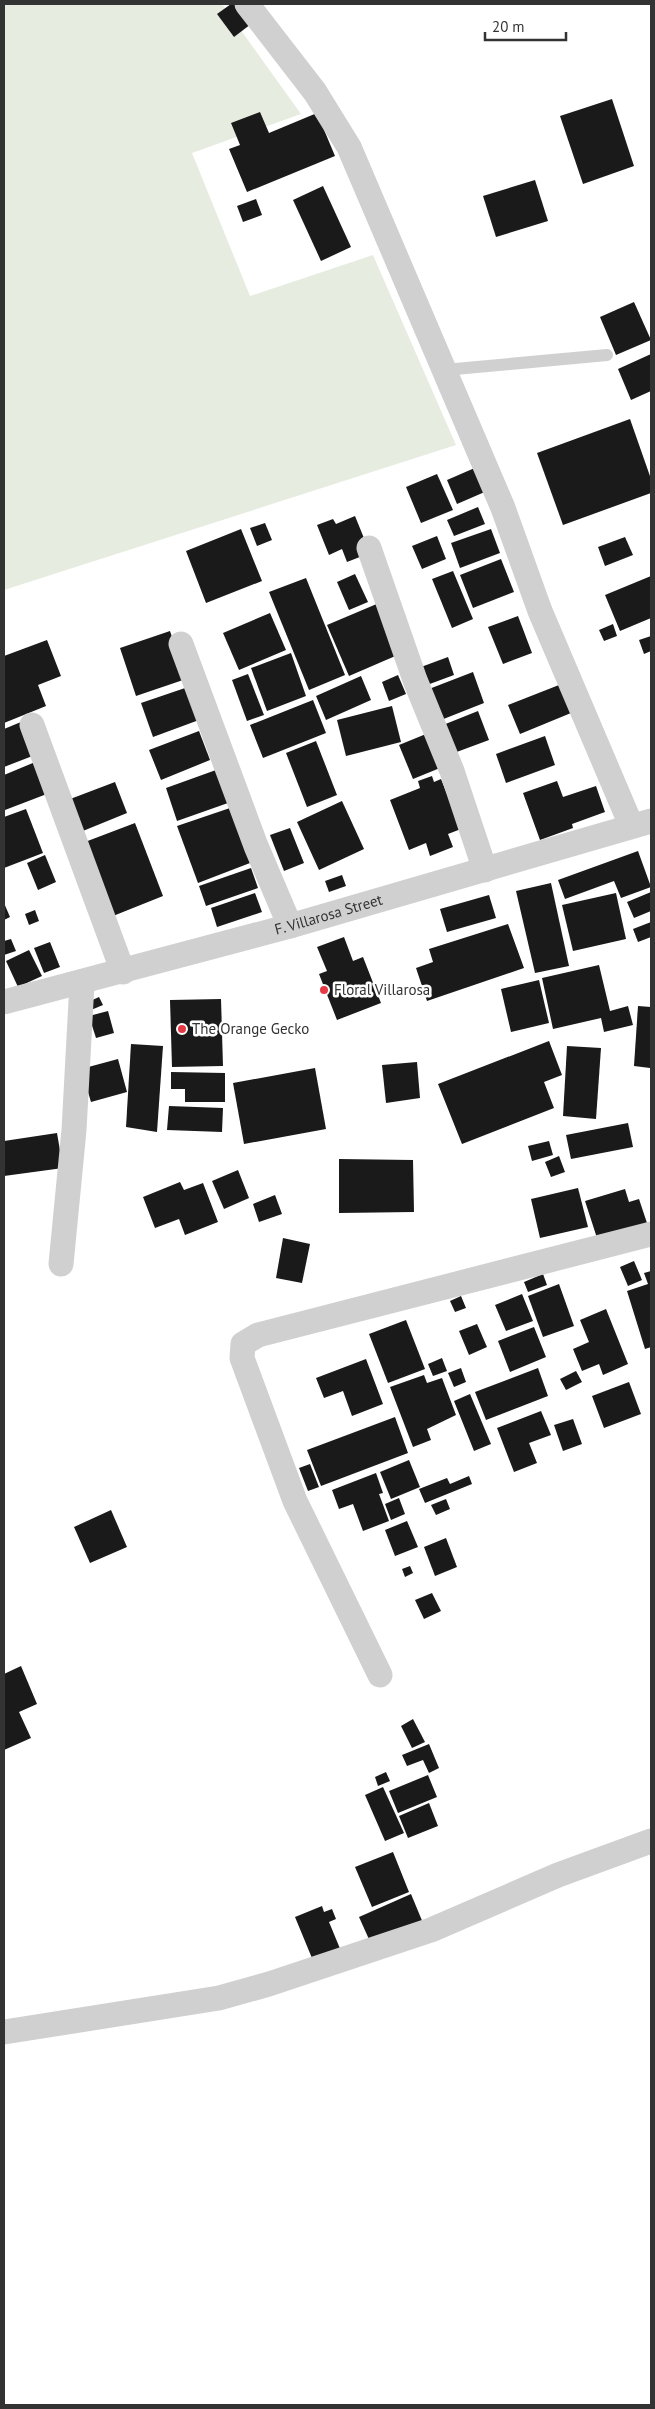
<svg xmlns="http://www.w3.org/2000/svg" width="655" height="2409" font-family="'PT Sans',sans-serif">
<rect width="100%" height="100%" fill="#fff"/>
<polygon fill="#e6ecdf" points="4,4 222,4 301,114 192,153 250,296 373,255 456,445 4,590"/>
<g fill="#1a1a1a">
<polygon points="231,4 242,4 255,21 234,37 217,14"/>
<polygon points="612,99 634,166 583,184 560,116"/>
<polygon points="260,112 269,133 317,113 335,156 247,192 229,149 240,145 231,123"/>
<polygon points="535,180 548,221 496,237 483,196"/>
<polygon points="323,186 351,247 321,261 293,200"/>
<polygon points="256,199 262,215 243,222 237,206"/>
<polygon points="634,302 651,340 616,355 600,317"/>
<polygon points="651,354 651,391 631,400 618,369"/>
<polygon points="630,419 651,479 651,493 563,525 537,453"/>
<polygon points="477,467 487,491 457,504 447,480"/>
<polygon points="437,474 453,510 421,523 406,487"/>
<polygon points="478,507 485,524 454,536 447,520"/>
<polygon points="355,516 370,553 347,562 342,549 329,555 317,525 333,519 336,524"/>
<polygon points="265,523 272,540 257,546 250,528"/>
<polygon points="241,529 262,581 206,603 186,551"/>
<polygon points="491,529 500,553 460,568 451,543"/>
<polygon points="437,536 446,559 422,569 412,546"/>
<polygon points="625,537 633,555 605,566 598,547"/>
<polygon points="501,559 514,592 473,608 460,575"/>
<polygon points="453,571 473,619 452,628 432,579"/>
<polygon points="355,574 368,602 349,610 337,582"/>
<polygon points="651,576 651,618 620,631 605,595"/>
<polygon points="306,578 345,675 309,690 269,592"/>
<polygon points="379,603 400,654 349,676 327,625"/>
<polygon points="270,613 286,650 239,670 223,633"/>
<polygon points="518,616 532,653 503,664 488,627"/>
<polygon points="613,624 617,636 604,641 599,630"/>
<polygon points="170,631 186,679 136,696 120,648"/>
<polygon points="651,636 651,651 644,654 639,640"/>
<polygon points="47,640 61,676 38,685 46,706 4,723 4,656"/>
<polygon points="291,653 306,696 267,711 251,668"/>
<polygon points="448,657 454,675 427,685 421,667"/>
<polygon points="473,672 484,703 441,720 429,689"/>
<polygon points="248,674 264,715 247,721 232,680"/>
<polygon points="398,675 406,694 389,701 382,682"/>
<polygon points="361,676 371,700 326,720 316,696"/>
<polygon points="559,685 571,713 520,734 508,705"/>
<polygon points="188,687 199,720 153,737 141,703"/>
<polygon points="313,700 326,733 263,758 250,725"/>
<polygon points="392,706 401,742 346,756 337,720"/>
<polygon points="478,711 489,740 454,753 443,725"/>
<polygon points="21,722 35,755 4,767 4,729"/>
<polygon points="199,731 210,760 161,780 149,750"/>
<polygon points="426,734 440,768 413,779 399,745"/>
<polygon points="545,736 555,765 506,783 496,754"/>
<polygon points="316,741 337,795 307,807 286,753"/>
<polygon points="40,760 52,792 5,810 4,775"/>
<polygon points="216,770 228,803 177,821 166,788"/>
<polygon points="432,776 434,782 441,779 461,829 448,834 453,847 430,856 426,843 409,850 390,800 420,788 418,781"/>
<polygon points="557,781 563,797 596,786 605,812 572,824 573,828 540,840 523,793"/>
<polygon points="115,782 127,813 78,833 65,801"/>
<polygon points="342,801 364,849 319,870 297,822"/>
<polygon points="230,808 250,863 198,883 177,826"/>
<polygon points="26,809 43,853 4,868 4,817"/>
<polygon points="135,823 163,896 113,916 85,842"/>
<polygon points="290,828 304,863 284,871 270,835"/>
<polygon points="638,851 651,887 621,898 614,881 565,899 558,880"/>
<polygon points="45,855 56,882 38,890 27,863"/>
<polygon points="251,868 258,888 206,906 199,886"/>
<polygon points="342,875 346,886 329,892 325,881"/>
<polygon points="551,883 569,966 535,973 516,891"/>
<polygon points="651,892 651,911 634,918 627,902"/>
<polygon points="255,893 262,912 217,927 211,908"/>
<polygon points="616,893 626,939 573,951 562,905"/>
<polygon points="489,895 496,918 447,932 440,909"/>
<polygon points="4,903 10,917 4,920"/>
<polygon points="35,910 39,921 29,925 25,914"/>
<polygon points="651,922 651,937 638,942 633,929"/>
<polygon points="508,924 524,968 427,1001 416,968 433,962 429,949"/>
<polygon points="344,937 353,961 363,957 381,1003 337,1020 319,974 327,971 317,947"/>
<polygon points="11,939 16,951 4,955 4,941"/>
<polygon points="50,942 60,967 44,973 34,948"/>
<polygon points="29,950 42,976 18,987 6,961"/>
<polygon points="599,965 610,1011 628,1006 633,1025 604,1032 601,1018 553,1029 542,978"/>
<polygon points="539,980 549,1023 511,1032 501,989"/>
<polygon points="99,997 103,1005 91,1010 88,1002"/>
<polygon points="221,999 223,1066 172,1067 170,1000"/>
<polygon points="638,1006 651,1007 650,1068 634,1066"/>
<polygon points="108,1011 114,1033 96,1038 89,1016"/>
<polygon points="549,1041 562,1075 544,1082 554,1108 462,1144 438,1084"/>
<polygon points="131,1044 163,1046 157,1132 126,1127"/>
<polygon points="567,1046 601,1048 596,1119 563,1116"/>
<polygon points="118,1059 127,1092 91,1102 81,1069"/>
<polygon points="417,1062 420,1098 386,1103 382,1065"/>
<polygon points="315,1068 326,1129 244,1144 233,1083"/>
<polygon points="171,1072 225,1073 225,1102 185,1102 185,1089 171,1089"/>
<polygon points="169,1106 223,1108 222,1132 167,1130"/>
<polygon points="628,1123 633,1147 571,1159 566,1135"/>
<polygon points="57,1133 63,1168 4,1176 4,1141"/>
<polygon points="549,1141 553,1155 532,1161 528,1146"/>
<polygon points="559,1156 565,1172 551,1177 545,1162"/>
<polygon points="339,1159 413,1160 414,1212 339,1213"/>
<polygon points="238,1170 249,1198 224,1209 212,1181"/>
<polygon points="180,1182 184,1190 203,1183 218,1222 185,1235 179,1219 155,1228 143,1197"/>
<polygon points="578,1188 588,1227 540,1238 531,1199"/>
<polygon points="625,1189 629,1202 639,1199 647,1223 597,1238 585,1201"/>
<polygon points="275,1195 282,1214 259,1222 253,1204"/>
<polygon points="283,1238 310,1244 302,1283 276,1278"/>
<polygon points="634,1261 642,1280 628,1286 620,1267"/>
<polygon points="651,1271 651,1347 645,1349 627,1291 648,1284 644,1273"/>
<polygon points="543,1274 547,1285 528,1292 524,1282"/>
<polygon points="559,1284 574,1326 543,1337 528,1296"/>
<polygon points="522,1294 533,1321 506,1331 495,1305"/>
<polygon points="461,1296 466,1308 455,1312 450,1301"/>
<polygon points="606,1309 628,1364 603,1375 599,1364 582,1371 573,1349 589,1342 580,1320"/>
<polygon points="406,1320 425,1369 388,1383 369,1334"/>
<polygon points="477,1324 487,1347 469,1355 459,1331"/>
<polygon points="534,1327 546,1357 510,1372 498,1341"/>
<polygon points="442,1358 447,1371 433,1376 428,1364"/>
<polygon points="366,1359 383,1404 352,1416 343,1391 324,1398 316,1378"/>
<polygon points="461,1368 466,1382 454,1387 448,1373"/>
<polygon points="538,1368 548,1396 486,1420 475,1392"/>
<polygon points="576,1371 582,1382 566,1390 560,1379"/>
<polygon points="424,1375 427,1383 442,1378 456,1415 427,1429 431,1440 413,1447 390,1387"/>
<polygon points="629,1382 641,1414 604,1428 592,1396"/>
<polygon points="470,1394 491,1444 474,1451 454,1401"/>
<polygon points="541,1411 551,1435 529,1443 537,1463 514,1472 497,1428"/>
<polygon points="395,1417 408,1453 321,1486 307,1450"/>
<polygon points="573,1419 582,1444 563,1451 554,1425"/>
<polygon points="409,1460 420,1487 391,1499 380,1472"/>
<polygon points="310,1464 319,1487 308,1491 299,1468"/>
<polygon points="376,1473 383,1493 379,1494 389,1521 363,1531 353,1504 339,1509 332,1490"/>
<polygon points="469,1476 472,1484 425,1503 419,1489 447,1478 450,1484"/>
<polygon points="399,1498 405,1514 391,1520 385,1504"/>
<polygon points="446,1499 450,1509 436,1515 431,1505"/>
<polygon points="111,1510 127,1547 90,1563 74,1527"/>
<polygon points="407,1521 418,1547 395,1556 385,1530"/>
<polygon points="446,1538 457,1567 435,1576 424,1547"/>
<polygon points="410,1566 413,1573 405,1577 402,1569"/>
<polygon points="432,1593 441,1611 424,1619 415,1600"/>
<polygon points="21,1666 37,1704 19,1712 31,1738 4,1750 4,1674"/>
<polygon points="413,1719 425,1742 412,1748 401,1726"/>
<polygon points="429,1744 439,1768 429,1773 423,1760 407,1766 402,1755"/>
<polygon points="386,1772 390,1781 378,1786 375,1777"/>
<polygon points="428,1775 437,1797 398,1813 389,1791"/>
<polygon points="383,1787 404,1833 385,1841 365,1795"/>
<polygon points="429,1803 438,1826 408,1838 399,1816"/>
<polygon points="393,1852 409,1892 372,1907 355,1867"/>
<polygon points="411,1894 423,1923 372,1946 359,1917"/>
<polygon points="322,1906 324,1912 332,1909 336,1919 329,1922 341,1951 314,1963 295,1917"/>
</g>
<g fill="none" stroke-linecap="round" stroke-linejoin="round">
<polyline stroke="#d0d0d0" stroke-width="12" points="444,370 607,355"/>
<g stroke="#d0d0d0" stroke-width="25">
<polyline points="247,4 315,92 349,147 503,508 540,611 631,825"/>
<polyline points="369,548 415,680 452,771 485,870"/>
<polyline points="181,644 256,846 290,926"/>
<polyline points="32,725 123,972"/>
<path id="s1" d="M4,1002l286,-76 361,-105"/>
<polyline points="61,1264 74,1130 82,983"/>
<polyline points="380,1675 295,1501 242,1358 243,1344 258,1335 651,1234"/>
<polyline points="4,2032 219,1998 269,1984 431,1930 558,1875 651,1841"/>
</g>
</g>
<g fill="#e63946" stroke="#fff" stroke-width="2">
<circle cx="324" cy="990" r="5"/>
<circle cx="182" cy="1029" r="5"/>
</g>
<g text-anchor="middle" stroke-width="5" stroke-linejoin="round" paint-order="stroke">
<g font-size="15" fill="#333" stroke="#fff">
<text dy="5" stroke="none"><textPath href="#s1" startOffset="336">F. Villarosa Street</textPath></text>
</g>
<g font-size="15" fill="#333" stroke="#fff" text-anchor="start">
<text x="334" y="995">Floral Villarosa</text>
<text x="192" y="1034">The Orange Gecko</text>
</g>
</g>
<rect width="655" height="2409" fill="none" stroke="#333333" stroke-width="10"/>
<path d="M485 32v8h81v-8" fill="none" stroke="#333333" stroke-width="2.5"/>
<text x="492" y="32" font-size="15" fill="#333333" stroke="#ffffff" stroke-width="4" paint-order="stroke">20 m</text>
</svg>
